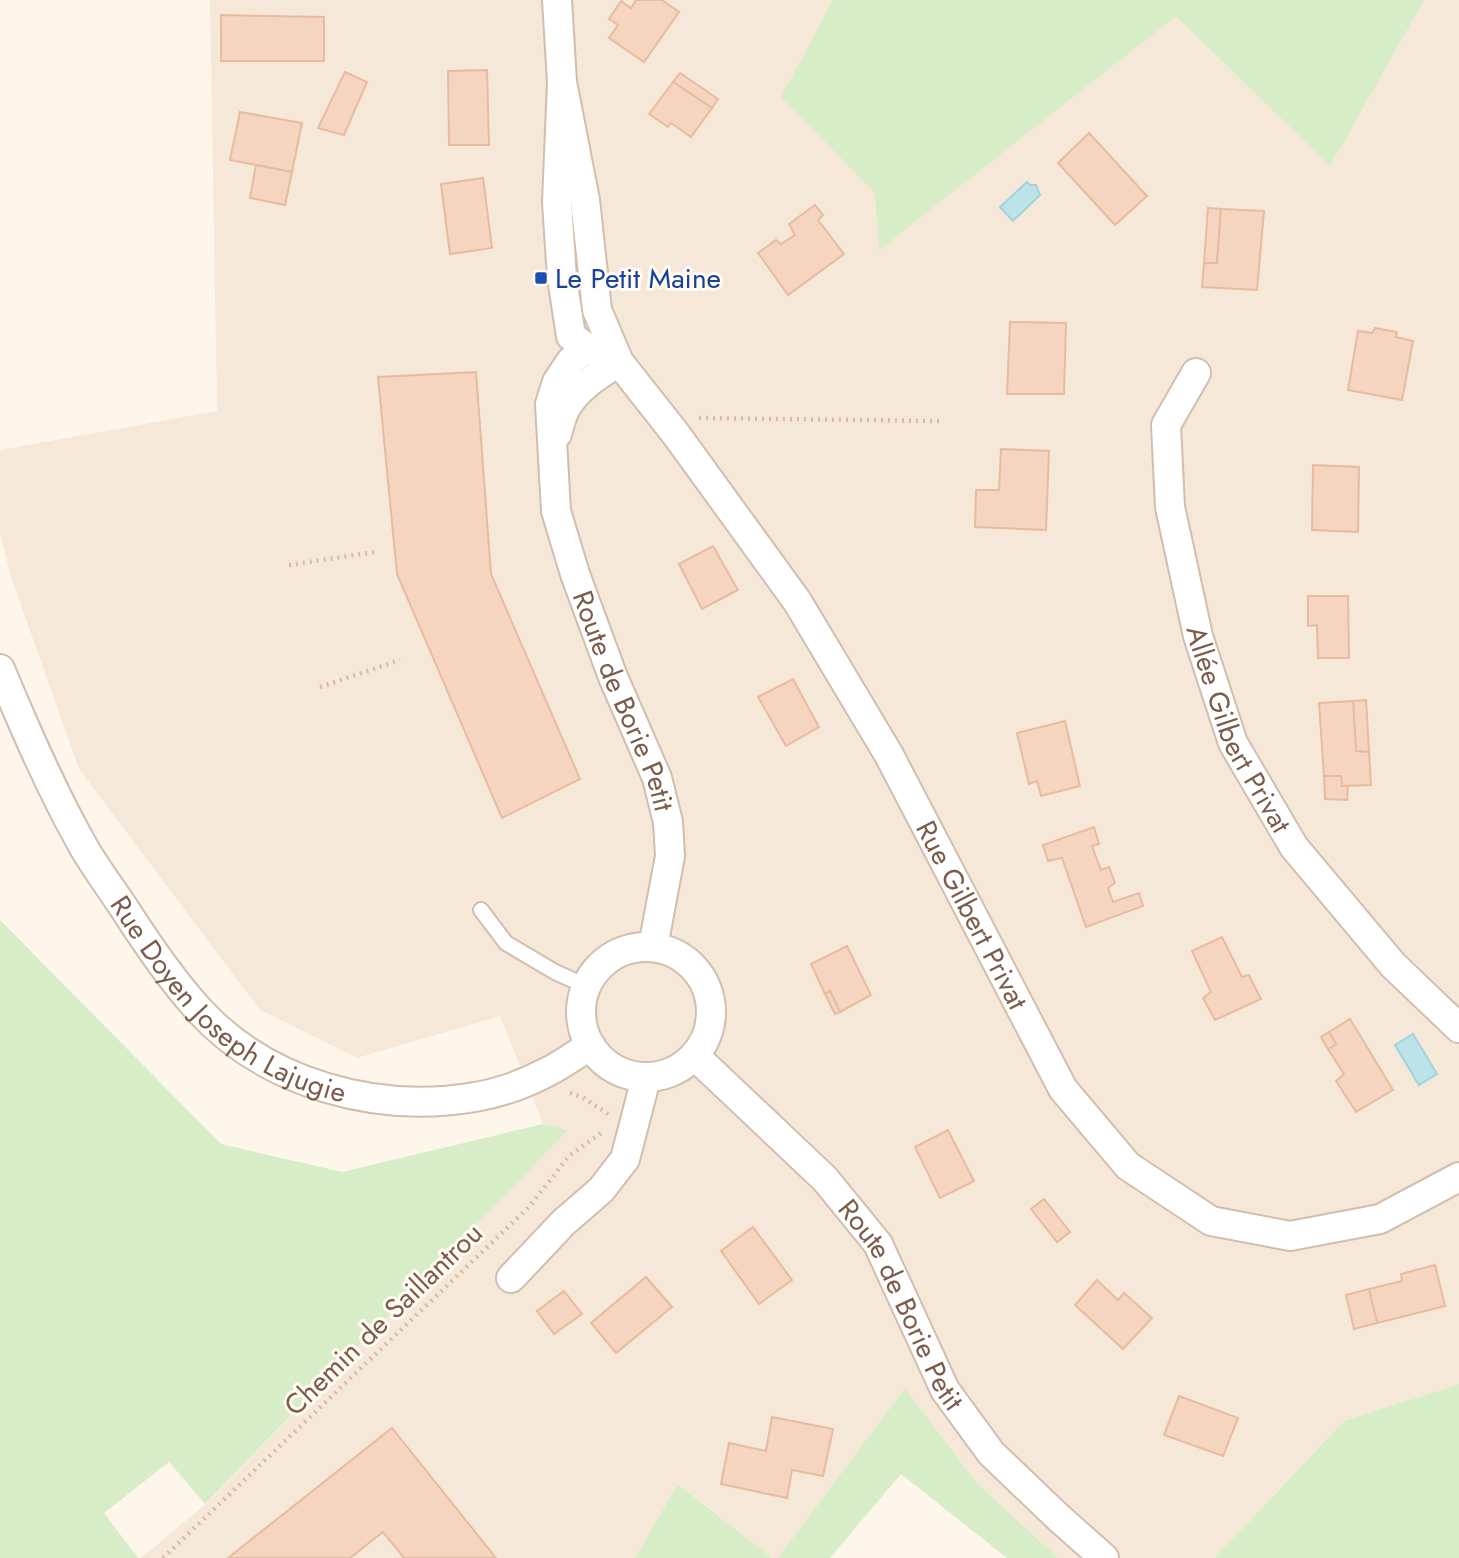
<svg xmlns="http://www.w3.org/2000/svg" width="1459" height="1558" font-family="Jost,sans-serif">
<rect width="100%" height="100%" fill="#fef6ea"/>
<polygon fill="#f6e8d8" points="210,0 1459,0 1459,1384 1344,1421 1215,1558 1058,1558 976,1482 905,1388 778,1558 772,1558 679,1484 635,1558 141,1558 206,1504 567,1130 543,1124 500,1016 357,1058 260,1010 79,769 11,577 0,532 0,450 217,411"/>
<g fill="#d6edc7">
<polygon points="833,0 1424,0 1330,166 1176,16 879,250 875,193 781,97"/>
<polygon points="0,920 221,1144 342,1172 543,1124 568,1130 205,1504 169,1462 104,1513 138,1558 0,1558"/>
<polygon points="1459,1384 1459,1558 1215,1558 1344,1421"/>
<polygon points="905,1388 976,1482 1058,1558 1007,1558 901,1474 830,1558 778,1558"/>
<polygon points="678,1484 772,1558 635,1558"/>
</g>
<g fill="#bce3e9" stroke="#a2d2dc" stroke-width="2">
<polygon points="1027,182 1030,185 1036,185 1040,195 1013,221 1000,207"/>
<polygon points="1413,1034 1437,1074 1419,1085 1395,1045"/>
</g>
<g fill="#f5d5c0" stroke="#e8bb9f" stroke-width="2">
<polygon points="636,0 662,0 679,12 644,62 609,38 618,25 609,19 621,1 631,8"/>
<polygon points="221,15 324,17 324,61 221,61"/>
<polygon points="487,70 489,145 449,145 448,71"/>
<polygon points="345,72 367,82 344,135 318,128"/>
<polygon points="680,73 718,99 712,108 673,82"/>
<polygon points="673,82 712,108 691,137 671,123 668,127 649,114"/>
<polygon points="240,112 302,123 292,172 230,160"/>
<polygon points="1089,133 1147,196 1115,225 1058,163"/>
<polygon points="256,165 292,172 285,205 250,198"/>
<polygon points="483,178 492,248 450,254 441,184"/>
<polygon points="815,205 823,215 818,220 844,254 788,295 758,253 776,240 781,244 795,235 789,224"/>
<polygon points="1208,208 1221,209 1217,263 1204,263"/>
<polygon points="1221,209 1264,211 1257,290 1202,287 1204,263 1217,263"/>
<polygon points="1010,322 1066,323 1064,394 1007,394"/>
<polygon points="1375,328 1397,332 1396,337 1413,341 1402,400 1348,390 1358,331 1372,333"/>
<polygon points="476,372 491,574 580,779 502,818 397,574 378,377"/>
<polygon points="1001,449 1049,451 1046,530 975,527 976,490 999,490"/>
<polygon points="1313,465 1359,467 1358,532 1312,530"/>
<polygon points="713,546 738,590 702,609 679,564"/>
<polygon points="1308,596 1348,596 1349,658 1318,658 1317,625 1308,626"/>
<polygon points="793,679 819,727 786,746 758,697"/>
<polygon points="1366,700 1369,752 1356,751 1353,701"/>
<polygon points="1353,701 1356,751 1369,752 1371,785 1342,786 1341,776 1324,776 1319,703"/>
<polygon points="1065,721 1080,786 1041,796 1037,781 1029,784 1017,733"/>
<polygon points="1324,776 1341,776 1342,786 1348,786 1347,800 1325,799"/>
<polygon points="1094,827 1099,844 1092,846 1101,870 1109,867 1115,883 1108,888 1113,902 1139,893 1143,906 1086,927 1062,858 1048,861 1043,845"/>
<polygon points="1222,937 1242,977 1249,975 1261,999 1215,1020 1203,998 1211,992 1192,951"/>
<polygon points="847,946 871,995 840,1012 830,991 825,994 811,964"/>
<polygon points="830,991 840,1012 835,1014 825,994"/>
<polygon points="1350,1019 1393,1090 1356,1112 1336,1081 1344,1074 1328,1049 1336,1044 1329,1032"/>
<polygon points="1329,1032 1336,1044 1328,1049 1321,1037"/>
<polygon points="948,1130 974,1181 940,1198 915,1147"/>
<polygon points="1044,1199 1070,1232 1057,1242 1031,1209"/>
<polygon points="753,1227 792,1280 759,1304 721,1251"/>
<polygon points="1435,1265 1445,1306 1377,1323 1369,1289 1402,1281 1401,1274"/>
<polygon points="646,1277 672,1307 616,1353 591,1323"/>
<polygon points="1097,1280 1118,1300 1124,1293 1152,1318 1123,1349 1075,1305"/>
<polygon points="1369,1289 1377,1323 1354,1329 1346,1295"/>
<polygon points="564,1291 582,1314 554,1334 537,1311"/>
<polygon points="1179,1396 1238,1418 1223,1456 1164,1435"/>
<polygon points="772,1417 833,1429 823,1476 792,1470 787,1498 721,1484 729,1443 766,1451"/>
<polygon points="392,1428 496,1558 404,1558 383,1532 350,1558 228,1558"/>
</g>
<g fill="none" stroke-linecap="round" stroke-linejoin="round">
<g stroke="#d2beae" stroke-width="18">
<polyline id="service" points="481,910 506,943 555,972 586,986"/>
</g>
<g stroke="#d2beae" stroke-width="32">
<g id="minor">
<polyline points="557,0 562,82 557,202 562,278 571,336 587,348 603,355"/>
<path id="s1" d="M562,82l23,118 12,110 22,52 56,71 122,168 92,154 174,334 65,77 83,55 79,15 90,-17 79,-42"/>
<path id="s2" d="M587,348l-16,13 -14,21 -7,22 6,107 19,63 38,103 44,101 11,44 2,34 -17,91"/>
<path id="s3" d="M1196,373l-30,52 4,82 28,129 35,107 61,104 99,118 66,63"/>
<path d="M557,434c2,-7 4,-15 7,-22 10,-22 35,-38 55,-50"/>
<path id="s4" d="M0,669c25,60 51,120 83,177 12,21 27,41 41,62 23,36 46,70 75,102 68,74 178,104 276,87 24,-4 49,-13 70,-24 16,-7 30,-19 46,-27"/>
<circle cx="646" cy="1012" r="65"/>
<path id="s5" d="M695,1056l130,123 53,65 67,146 46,63 68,65 45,40"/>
<polyline points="511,1278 564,1222 601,1190 625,1159 643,1090 643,1077"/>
</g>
</g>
<g stroke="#dbb8a2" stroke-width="4.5" stroke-dasharray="2 5" stroke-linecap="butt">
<polyline points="699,418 940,421"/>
<polyline points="289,565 375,552"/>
<polyline points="320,687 400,660"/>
<polyline points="570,1093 582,1097 608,1114"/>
<polyline points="163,1558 529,1207 569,1156 601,1133"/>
</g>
<use href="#service" stroke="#fff" stroke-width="14"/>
<use href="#minor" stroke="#fff" stroke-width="28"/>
</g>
<rect fill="#1a4fb4" stroke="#fffaf2" stroke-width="2.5" x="534" y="271" width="14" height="14" rx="3.5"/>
<g text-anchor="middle" stroke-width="6" stroke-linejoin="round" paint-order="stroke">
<g font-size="28" fill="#164399" stroke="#fffaf2" text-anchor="start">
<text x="555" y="288">Le Petit Maine</text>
</g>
<g font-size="28" fill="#7b5c4b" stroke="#fffaf2">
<text dy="10" stroke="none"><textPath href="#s2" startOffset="378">Route de Borie Petit</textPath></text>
<text dy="10" stroke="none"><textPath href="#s3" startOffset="376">Allée Gilbert Privat</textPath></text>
<text dy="10" stroke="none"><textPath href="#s1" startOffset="945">Rue Gilbert Privat</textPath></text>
<text dy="10" stroke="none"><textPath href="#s4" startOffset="413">Rue Doyen Joseph Lajugie</textPath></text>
<text dy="10" stroke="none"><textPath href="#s5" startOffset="327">Route de Borie Petit</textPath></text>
<text transform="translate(383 1319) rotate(-44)" y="10">Chemin de Saillantrou</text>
</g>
</g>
</svg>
